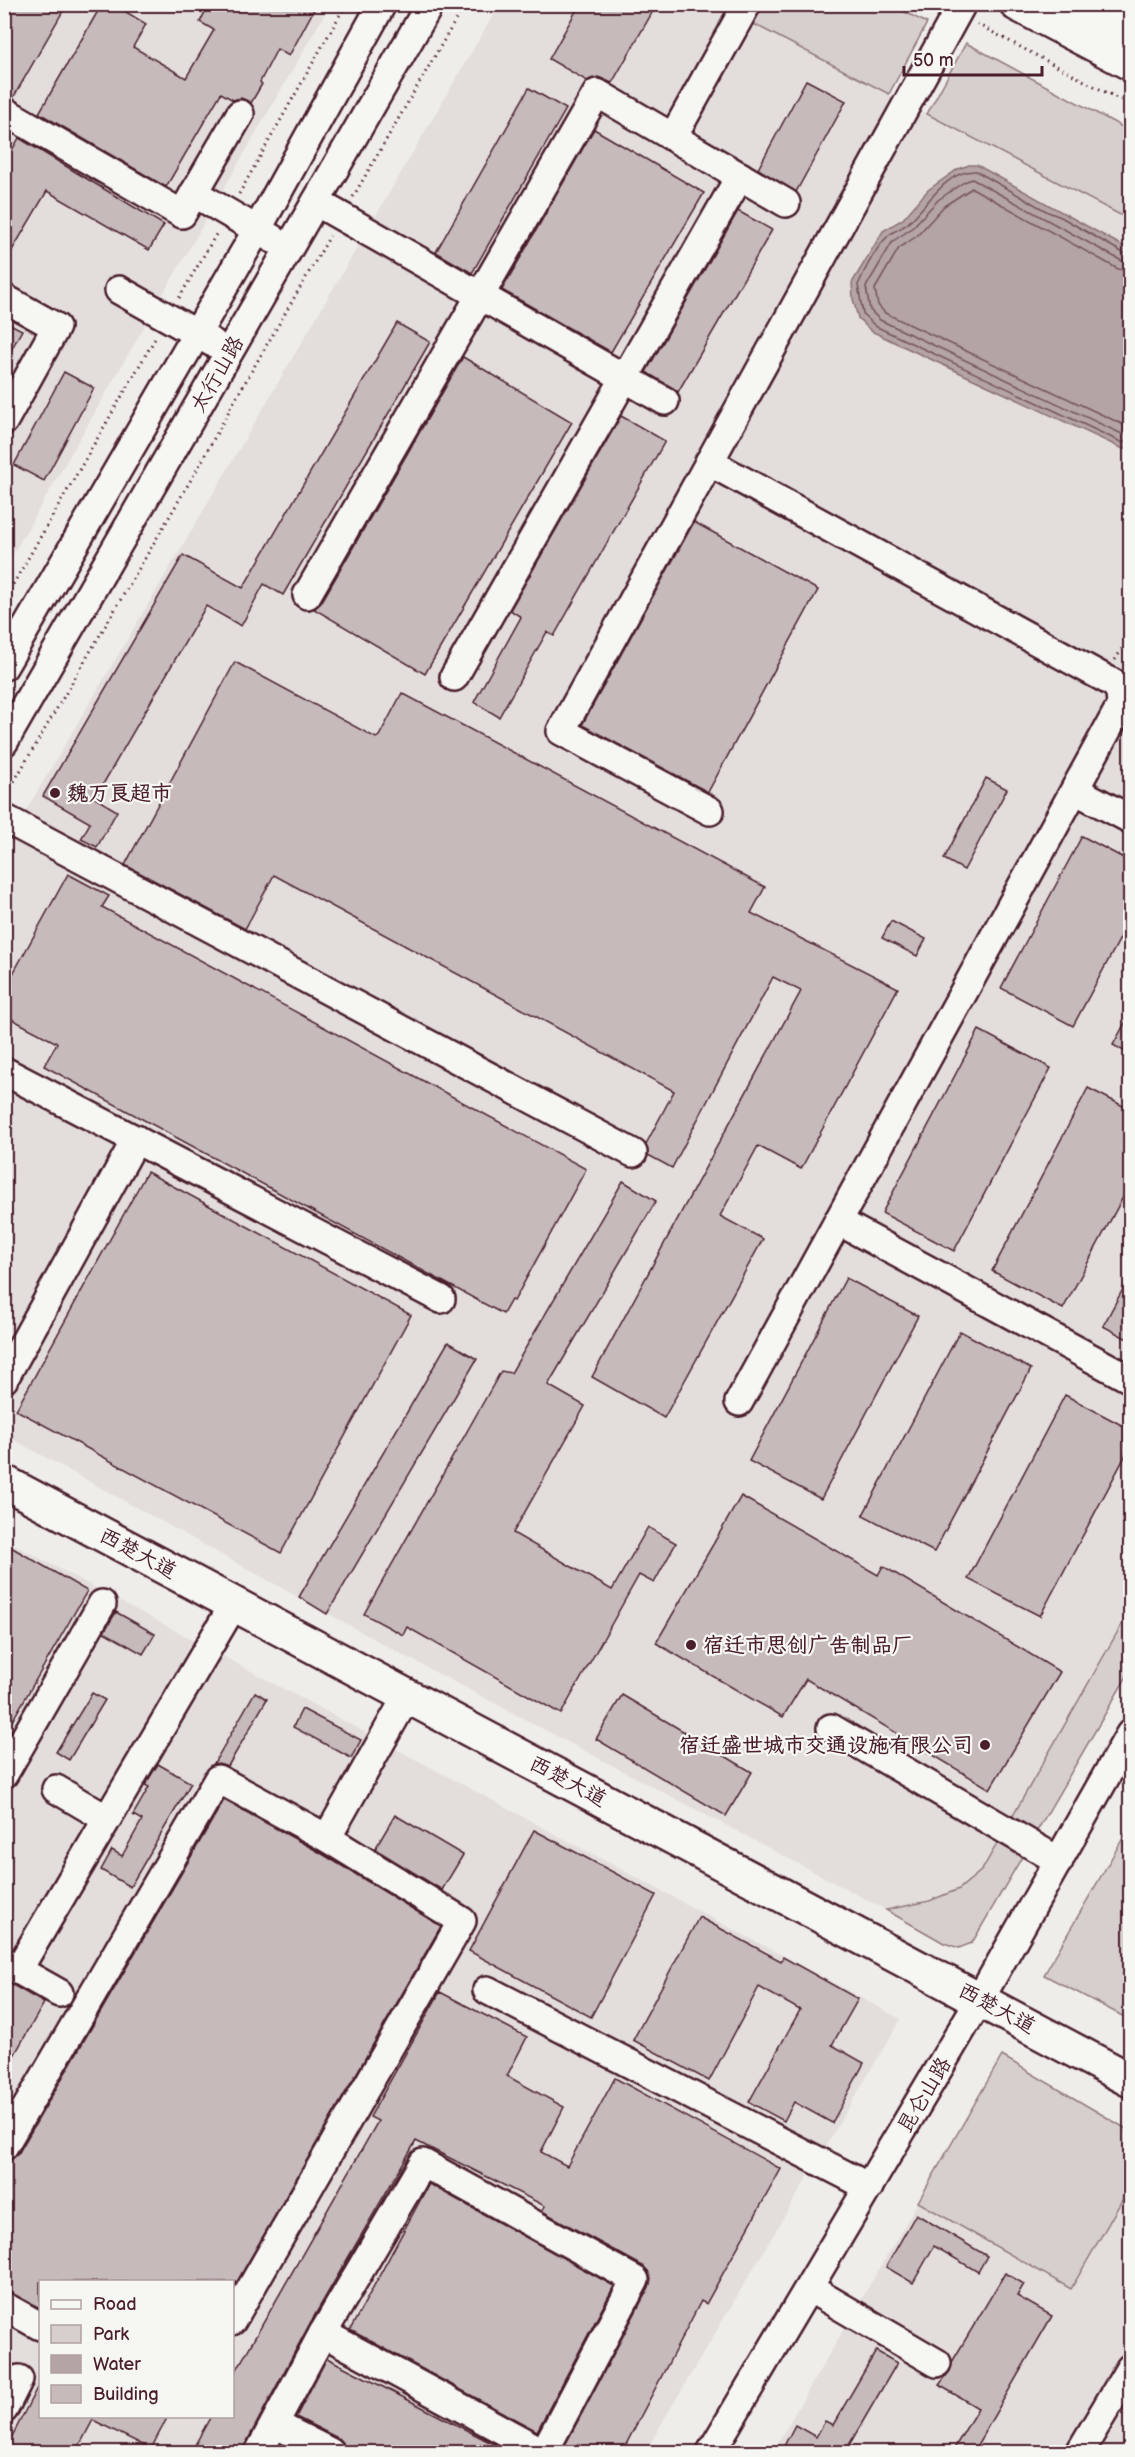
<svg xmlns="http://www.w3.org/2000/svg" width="1135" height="2457" font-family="'Balsamiq Sans','LXGW WenKai TC',sans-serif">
<rect width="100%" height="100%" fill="#efedea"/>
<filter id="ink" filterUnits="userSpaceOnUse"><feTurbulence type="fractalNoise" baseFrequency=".0167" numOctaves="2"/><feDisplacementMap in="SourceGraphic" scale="12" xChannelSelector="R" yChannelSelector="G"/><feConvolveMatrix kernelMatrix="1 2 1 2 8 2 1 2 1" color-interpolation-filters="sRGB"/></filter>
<g filter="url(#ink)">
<g fill="#e3dedc" fill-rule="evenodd">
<polygon points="5,5 330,5 5,568"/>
<polygon points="499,5 717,5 1130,220 1130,1610 982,1870 960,1889 908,1906 886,1910 405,1656 5,1435 5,846 176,557"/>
<path d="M4,1539l897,480 -256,433h-640zM40,2282h192v134h-192z"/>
<polygon points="1130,2186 1130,2452 786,2452 775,2447 918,2202 1071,2288"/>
</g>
<g fill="#d7cfce" stroke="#90777c" stroke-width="1.5">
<polygon points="717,5 891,5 927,23 889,94"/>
<polygon points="966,43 1130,131 1130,220 927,114"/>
<polygon points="1130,1610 1130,1671 972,1943 959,1948 944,1943 886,1910 929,1901 959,1889 982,1870"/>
<polygon points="1130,1826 1130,2020 1044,1975"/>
<polygon points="1002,2056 1130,2131 1130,2186 1071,2289 918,2202"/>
</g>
<polygon fill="#b4a4a5" stroke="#8a6f74" stroke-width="1.5" points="969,165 977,165 1130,250 1130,450 1121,448 896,343 871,331 858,318 853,299 852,283 883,231 903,219 928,190 958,169"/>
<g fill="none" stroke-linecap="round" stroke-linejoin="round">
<g stroke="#74545c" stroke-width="1.5">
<path d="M1130,255l-5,-1 -64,-37 -13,-5 -72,-41c-31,-1 -49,36 -69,53 -6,5 -15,7 -20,13 -12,12 -22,32 -29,48l5,29 12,12 246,116 9,1"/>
<polyline points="1130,262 1122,261 972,179 964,182 938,200 911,229 893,241 866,287 870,310 880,320 1122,434 1130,435"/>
<polyline points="1130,271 1118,269 972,188 944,206 917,236 899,248 875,289 878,305 885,313 1124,425 1130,425"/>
</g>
</g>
<g fill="#c6babb" stroke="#4a1f2b" stroke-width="1.5">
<polygon points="4,4 67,4 13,98 4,95"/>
<polygon points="102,4 113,4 146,24 133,47 186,78 214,30 200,22 209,4 317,4 289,56 277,49 260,82 262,84 251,103 241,98 233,100 221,93 166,187 39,113"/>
<polygon points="580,4 657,4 612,83 598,77 587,81 549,59"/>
<polygon points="806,80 846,101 796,192 758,169"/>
<polygon points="529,88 566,109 472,273 436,252"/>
<polygon points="594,129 704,193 611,352 502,290"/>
<polygon points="19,138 164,225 149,250 47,191 4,264 4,164"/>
<polygon points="738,211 772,230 678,392 646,372"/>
<polygon points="4,321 22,330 4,363"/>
<polygon points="397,323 430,342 283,595 264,584 241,626 206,606 95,798 117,811 97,847 81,839 90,823 43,796 183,555 243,588"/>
<polygon points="463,357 572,422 425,674 314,609 321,603"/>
<polygon points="64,372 94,388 44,481 14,465"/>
<polygon points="621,416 665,441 554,636 547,632 499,717 474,702 521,617 510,610"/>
<polygon points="694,522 818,590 708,792 582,725"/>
<polygon points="235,662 376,738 379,736 402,693 765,887 751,913 898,988 801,1169 758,1146 720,1216 763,1239 664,1418 592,1377 801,991 773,977 672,1168 648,1155 646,1144 674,1091 274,875 245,929 125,865"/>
<polygon points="986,778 1007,789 964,870 944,859"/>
<polygon points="1082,836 1131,862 1131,918 1073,1026 1001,988"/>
<polygon points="68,874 109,896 102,907 586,1169 514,1301 511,1300 503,1314 44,1066 57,1043 4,1015 4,990"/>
<polygon points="891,921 926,939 917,956 882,938"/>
<polygon points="1131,1012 1131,1055 1113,1045"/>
<polygon points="979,1030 1051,1068 954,1251 882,1213"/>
<polygon points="1088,1088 1131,1110 1131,1182 1063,1309 992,1271"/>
<polygon points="147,1172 411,1315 281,1553 16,1410"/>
<polygon points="623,1181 656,1201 548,1385 585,1406 513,1533 612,1590 648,1527 676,1543 654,1583 639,1575 561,1714 407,1627 403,1635 364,1614 501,1371 511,1373"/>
<polygon points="1131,1274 1131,1341 1103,1326"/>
<polygon points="846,1278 918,1316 821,1499 749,1461"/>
<polygon points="960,1331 1031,1369 934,1552 863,1515"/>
<polygon points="448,1342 477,1359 327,1614 299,1597"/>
<polygon points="1065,1395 1131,1430 1131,1445 1040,1616 968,1579"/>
<polygon points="741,1496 878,1575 883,1566 1060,1672 990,1789 806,1679 783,1717 656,1643"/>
<polygon points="4,1543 87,1591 4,1735"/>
<polygon points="116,1612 155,1634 143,1654 104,1632"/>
<polygon points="255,1692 267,1699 228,1766 218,1763 213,1765"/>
<polygon points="92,1693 105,1700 69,1760 56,1752"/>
<polygon points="622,1695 752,1772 726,1816 596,1739"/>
<polygon points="302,1709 361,1740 351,1758 293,1727"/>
<polygon points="158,1764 191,1783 130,1887 101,1870 112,1850 122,1856 142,1820 133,1815 149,1787 145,1785"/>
<polygon points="224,1800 319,1852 441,1926 237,2282 40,2282 40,2308 4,2290 4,2165 18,2154"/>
<polygon points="395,1815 463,1855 442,1890 375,1849"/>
<polygon points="534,1830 656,1895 591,2017 469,1951"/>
<polygon points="699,1917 781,1961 783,1957 858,1999 832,2045 864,2063 832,2123 794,2102 784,2121 749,2102 800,2010 759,1987 709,2081 633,2040"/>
<polygon points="4,1980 44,2003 4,2073"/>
<polygon points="440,1992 527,2037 507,2076 564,2107 541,2152 567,2166 615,2078 781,2169 706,2304 701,2301 622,2452 574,2452 564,2447 649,2287 651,2279 648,2271 643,2266 542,2211 545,2206 416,2141 309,2325 245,2445 243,2452 191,2452 211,2416 232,2416 232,2378 378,2121 370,2117"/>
<polygon points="429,2184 614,2286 537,2431 350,2330"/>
<polygon points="916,2214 987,2256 978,2272 934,2246 913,2283 886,2267"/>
<polygon points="1005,2273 1024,2284 1017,2296 1052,2316 973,2452 952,2452 978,2408 939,2385 950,2371 952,2362"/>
<polygon points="876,2351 897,2363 845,2452 796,2452 784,2446 795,2425 816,2437 825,2421 833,2425"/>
<polygon points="327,2358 509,2452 346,2452 343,2444 338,2438 296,2417"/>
<polygon points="40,2382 40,2416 168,2416 151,2449 93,2420 76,2452 4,2452"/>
<polygon points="281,2445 296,2452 277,2452"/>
</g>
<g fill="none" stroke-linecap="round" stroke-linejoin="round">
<g stroke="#4a1f2b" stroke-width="32">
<g id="minor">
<polyline points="4,111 182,214 240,114"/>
<polyline points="673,137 747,4"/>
<polyline points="194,193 273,239"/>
<polyline points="316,202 665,401"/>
<polyline points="119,290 213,343"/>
<polyline points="4,298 56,327 4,421"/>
<polyline points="709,462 1115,684 1120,692 1121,705 739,1402"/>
<polyline points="307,595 597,93 786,203"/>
<polyline points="4,666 257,230 382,4"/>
<polyline points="454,677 740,176"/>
<polyline points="4,742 430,4"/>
<polyline points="1075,790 1130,819"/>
<polyline points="710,811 561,731 962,4"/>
<polyline points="4,818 633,1153"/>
<polyline points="4,1071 441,1299"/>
<polyline points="838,1221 1130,1379"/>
<polyline points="4,1379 136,1139"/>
<polyline points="831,1728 1059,1861"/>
<polyline points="4,1774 102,1604"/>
<polyline points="56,1789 107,1819"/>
<polyline points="327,1838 407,1696"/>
<polyline points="4,1962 59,1993"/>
<polyline points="18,1970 234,1604"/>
<polyline points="487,1990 869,2187"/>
<polyline points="4,2146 218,1779 327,1838 462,1921 232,2321"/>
<polyline points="809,2288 937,2363"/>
<polyline points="4,2306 40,2326"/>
<polyline points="323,2333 543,2452"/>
<polyline points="4,2409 19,2379"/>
<polyline points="275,2424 330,2452"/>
<polyline points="259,2452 323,2333 423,2163 635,2280 544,2452"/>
<polyline points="711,2452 980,1999 1130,1734"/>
<polyline points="1080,2452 1130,2368"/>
</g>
</g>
<g stroke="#4a1f2b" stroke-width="38">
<g id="major">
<polyline points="1017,4 1130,63"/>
<polyline points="1084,4 1130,29"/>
<polyline points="4,1482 1130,2080"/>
</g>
</g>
<g stroke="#4a1f2b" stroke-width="3" stroke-dasharray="1.5 4.5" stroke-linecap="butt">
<polyline points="977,24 1130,105"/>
<polyline points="239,194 346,4"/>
<polyline points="353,197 465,4"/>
<polyline points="179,298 218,231"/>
<polyline points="4,600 156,337"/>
<polyline points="1115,660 1130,636"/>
<polyline points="5,797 199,466 236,398 330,236"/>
</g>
<use href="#minor" stroke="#f6f6f2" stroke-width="27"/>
<use href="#major" stroke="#f6f6f2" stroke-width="33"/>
</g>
</g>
<g fill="#4a1f2b" stroke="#f6f6f2" stroke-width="2">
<circle cx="55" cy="793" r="6"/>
<circle cx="691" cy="1645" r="6"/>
<circle cx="985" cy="1745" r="6"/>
</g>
<g text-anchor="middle" stroke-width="4.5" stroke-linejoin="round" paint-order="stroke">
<g font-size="21" fill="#4a1f2b" stroke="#f6f6f2">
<text transform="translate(217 374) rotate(-60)" y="7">太行山路</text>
<text transform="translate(138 1553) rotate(28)" y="7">西楚大道</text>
<text transform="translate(568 1781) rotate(28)" y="7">西楚大道</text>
<text transform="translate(997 2008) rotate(28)" y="7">西楚大道</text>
<text transform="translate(924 2095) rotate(-59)" y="7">昆仑山路</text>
</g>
<g font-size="21" font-weight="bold" fill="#4a1f2b" stroke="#f6f6f2" text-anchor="start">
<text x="67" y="800">魏万良超市</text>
<text x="703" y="1652">宿迁市思创广告制品厂</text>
<text x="973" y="1752" text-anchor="end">宿迁盛世城市交通设施有限公司</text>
</g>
</g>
<rect width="1135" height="2457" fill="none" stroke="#f6f6f2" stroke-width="24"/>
<rect x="12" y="12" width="1111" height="2433" fill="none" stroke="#4a1f2b" stroke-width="2" filter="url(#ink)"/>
<rect x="39" y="2280" width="195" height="138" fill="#f6f6f2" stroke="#b1a0a2" stroke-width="1.5"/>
<rect x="51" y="2300" width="30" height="9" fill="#f6f6f2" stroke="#b1a0a2" stroke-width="1.5"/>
<text x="93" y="2310" font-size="18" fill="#4a1f2b">Road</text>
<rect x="51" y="2325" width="30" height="18" fill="#d7cfce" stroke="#b1a0a2" stroke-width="1.5"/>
<text x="93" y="2340" font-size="18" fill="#4a1f2b">Park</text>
<rect x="51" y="2355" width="30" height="18" fill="#b4a4a5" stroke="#b1a0a2" stroke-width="1.5"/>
<text x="93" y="2370" font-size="18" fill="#4a1f2b">Water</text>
<rect x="51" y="2385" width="30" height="18" fill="#c6babb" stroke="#b1a0a2" stroke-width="1.5"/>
<text x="93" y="2400" font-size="18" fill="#4a1f2b">Building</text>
<path d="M904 66v9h138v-9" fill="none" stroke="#4a1f2b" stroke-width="3"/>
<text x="913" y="66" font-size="18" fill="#4a1f2b" stroke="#f6f6f2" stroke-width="4.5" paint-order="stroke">50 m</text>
</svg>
